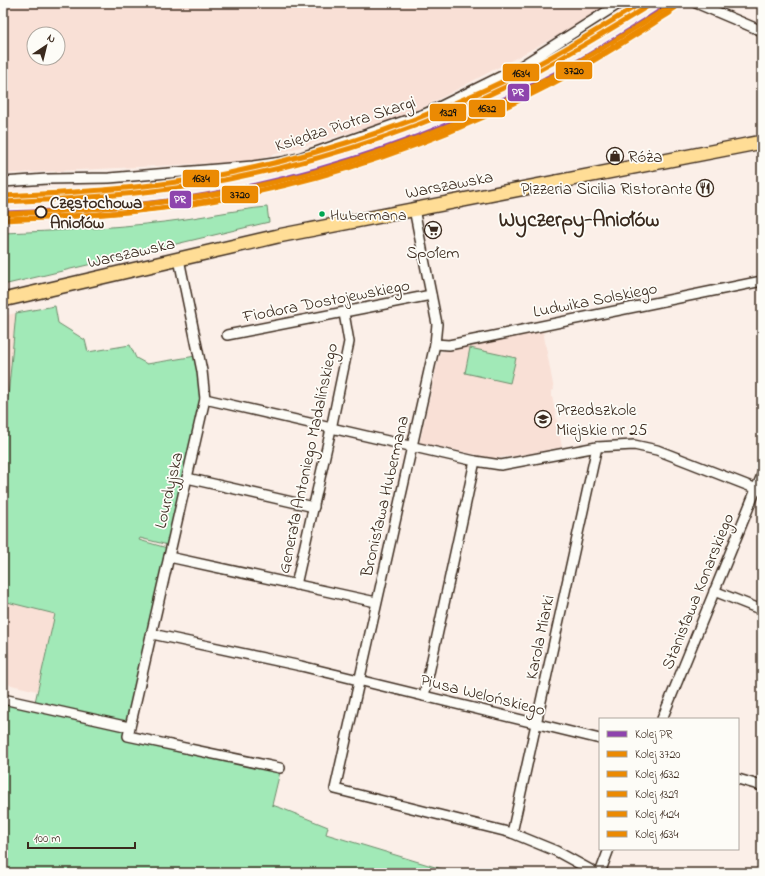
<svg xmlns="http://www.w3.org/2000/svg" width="765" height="876" font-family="'Indie Flower',sans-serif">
<rect width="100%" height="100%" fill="#fbefe8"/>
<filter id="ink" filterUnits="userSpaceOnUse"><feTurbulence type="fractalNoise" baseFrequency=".025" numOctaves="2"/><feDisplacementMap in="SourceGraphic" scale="8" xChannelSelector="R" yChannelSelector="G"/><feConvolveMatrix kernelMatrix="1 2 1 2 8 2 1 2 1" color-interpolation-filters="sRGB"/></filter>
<g filter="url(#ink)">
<g fill="#f9e0d6" fill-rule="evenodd">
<path d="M3,3h616l-212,113 -155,45 -249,13zM34,34h24v24h-24z"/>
<polygon points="16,313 8,397 3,409 3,316"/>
<polygon points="543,331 554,390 551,391 562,447 514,456 493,458 421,443 420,441 440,352"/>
<polygon points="3,601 55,614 37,691 3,683"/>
</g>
<g fill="#a1e9b7" stroke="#6e8a6a">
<path d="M267,207l2,15 -266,63v-52c54,-2 108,-5 161,-11 35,-4 69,-12 103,-15z"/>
<polygon points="55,306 58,323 85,340 88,352 130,345 136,358 147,364 196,356 201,399 168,545 140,538 139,540 167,548 124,734 280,772 272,805 281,808 328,827 326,834 455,873 3,873 3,701 35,702 55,614 3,601 3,409 8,397 16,313"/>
<polygon points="470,348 516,358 510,383 465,373"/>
</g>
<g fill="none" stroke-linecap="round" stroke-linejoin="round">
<g stroke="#3b2a1e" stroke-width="12">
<g id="minor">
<polyline points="696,3 762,31"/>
<polyline points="3,182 47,179 109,178 253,166 282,162 302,157 427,113 518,68 620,3"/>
<polyline points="414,209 437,324 435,344 335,789 512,833 556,851 596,873"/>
<polyline points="179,259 202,371 205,399 128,736 280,768"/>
<polyline points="227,335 431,295"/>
<polyline points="435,344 449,345 762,281"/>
<polyline points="205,399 475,461 501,465 597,447 634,445 657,450 762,491"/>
<polyline points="187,478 314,507"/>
<polyline points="169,557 376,602"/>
<polyline points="296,585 331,429 349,342 344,313"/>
<polyline points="714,591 762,610"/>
<polyline points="152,634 301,666 600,739"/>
<polyline points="424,696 475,461"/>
<polyline points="3,699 129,727"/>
<polyline points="662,719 762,475"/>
<polyline points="738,779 762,786"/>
<polyline points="512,833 597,447"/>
<polyline points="600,873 609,849"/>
</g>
</g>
<g stroke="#3b2a1e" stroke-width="16">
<polyline id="primary" points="3,300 278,236 762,142"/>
</g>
<use href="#minor" stroke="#fdfcf7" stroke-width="9"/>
<use href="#primary" stroke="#ffdd96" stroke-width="13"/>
<g stroke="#fdfcf7" stroke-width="8">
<path id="rail-1" d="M3,213c68,-2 136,-6 203,-18 124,-22 245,-65 356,-125 38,-20 74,-44 110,-67"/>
</g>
<g stroke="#fdfcf7" stroke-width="8">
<path id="rail-2" d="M3,219c68,-2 137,-6 204,-18 125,-22 246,-66 358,-126 38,-20 74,-44 110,-67"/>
</g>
<g stroke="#fdfcf7" stroke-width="8">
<path id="rail-3" d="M3,214c67,-3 135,-7 201,-18 116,-19 228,-58 332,-111 45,-23 88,-50 131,-77"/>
</g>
<g stroke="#fdfcf7" stroke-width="8">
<path id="rail-4" d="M3,202c67,-3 134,-7 200,-18 114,-20 224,-57 327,-109 42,-22 83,-47 123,-72"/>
</g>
<g stroke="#fdfcf7" stroke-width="8">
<path id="rail-5" d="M4,220c67,-3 135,-7 202,-18 115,-20 228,-58 332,-111 46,-23 89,-51 132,-78"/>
</g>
<g stroke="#fdfcf7" stroke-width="8">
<path id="rail-6" d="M3,196c66,-3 134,-7 200,-18 113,-20 221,-57 324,-108 39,-20 77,-44 114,-67"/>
</g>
<use href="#rail-1" stroke="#8e44ad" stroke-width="5"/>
<use href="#rail-2" stroke="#eb8a03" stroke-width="5"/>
<use href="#rail-3" stroke="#eb8a03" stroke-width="5"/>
<use href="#rail-4" stroke="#eb8a03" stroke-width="5"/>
<use href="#rail-5" stroke="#eb8a03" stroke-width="5"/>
<use href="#rail-6" stroke="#eb8a03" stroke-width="5"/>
</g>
</g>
<defs>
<g id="shop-ring" transform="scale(0.9)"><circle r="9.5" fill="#fdfcf7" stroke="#3b2a1e" stroke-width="1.5"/><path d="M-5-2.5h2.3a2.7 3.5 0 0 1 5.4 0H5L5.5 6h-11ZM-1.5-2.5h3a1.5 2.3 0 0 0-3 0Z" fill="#3b2a1e"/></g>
<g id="restaurant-ring" transform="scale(0.9)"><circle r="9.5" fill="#fdfcf7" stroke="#3b2a1e" stroke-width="1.5"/><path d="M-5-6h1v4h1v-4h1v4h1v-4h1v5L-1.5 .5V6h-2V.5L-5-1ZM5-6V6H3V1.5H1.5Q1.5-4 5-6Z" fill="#3b2a1e"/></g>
<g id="supermarket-ring" transform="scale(0.9)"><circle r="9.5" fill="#fdfcf7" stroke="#3b2a1e" stroke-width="1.5"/><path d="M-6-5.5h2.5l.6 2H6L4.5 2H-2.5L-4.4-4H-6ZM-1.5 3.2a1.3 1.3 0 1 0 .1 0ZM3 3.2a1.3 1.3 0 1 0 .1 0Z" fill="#3b2a1e"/></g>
<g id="school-ring" transform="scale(0.9)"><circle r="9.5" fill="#fdfcf7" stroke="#3b2a1e" stroke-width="1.5"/><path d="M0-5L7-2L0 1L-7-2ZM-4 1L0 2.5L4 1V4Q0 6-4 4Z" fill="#3b2a1e"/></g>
</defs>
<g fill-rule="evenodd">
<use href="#shop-ring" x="615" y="156"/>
<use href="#restaurant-ring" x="705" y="188"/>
<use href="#supermarket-ring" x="433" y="230"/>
<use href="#school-ring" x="543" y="419"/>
</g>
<circle fill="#fdfcf7" stroke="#3b2a1e" stroke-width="2" cx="41" cy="212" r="5.5"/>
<circle fill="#00a651" stroke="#fdfcf7" stroke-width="1.5" cx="322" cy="214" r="3.5"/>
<g text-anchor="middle" stroke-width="3.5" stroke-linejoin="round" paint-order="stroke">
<g font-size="16" fill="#3b2a1e" stroke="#fdfcf7" text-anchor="start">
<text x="330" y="220">Hubermana</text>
</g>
<g font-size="17" fill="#3b2a1e" stroke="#fdfcf7">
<text transform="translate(345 123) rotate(-18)" y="6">Księdza Piotra Skargi</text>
<text transform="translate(449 184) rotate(-11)" y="6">Warszawska</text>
<text transform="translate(131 252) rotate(-13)" y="6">Warszawska</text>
<text transform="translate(595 299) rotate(-11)" y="6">Ludwika Solskiego</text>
<text transform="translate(326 300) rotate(-11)" y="6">Fiodora Dostojewskiego</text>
<text transform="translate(307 458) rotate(-78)" y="6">Generała Antoniego Madalińskiego</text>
<text transform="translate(168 490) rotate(-77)" y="6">Lourdyjska</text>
<text transform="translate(384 496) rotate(-77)" y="6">Bronisława Hubermana</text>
<text transform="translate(697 591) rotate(-68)" y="6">Stanisława Konarskiego</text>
<text transform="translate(539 637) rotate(-78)" y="6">Karola Miarki</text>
<text transform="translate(483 694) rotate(14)" y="6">Piusa Welońskiego</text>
</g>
<g font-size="17" fill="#3b2a1e" stroke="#fdfcf7" text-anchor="start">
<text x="628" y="162">Róża</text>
<text x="692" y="194" text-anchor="end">Pizzeria Sicilia Ristorante</text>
<text x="433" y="258" text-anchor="middle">Społem</text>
<text x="556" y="415">Przedszkole<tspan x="556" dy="20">Miejskie nr 25</tspan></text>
</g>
<g font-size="17" font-weight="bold" fill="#3b2a1e" stroke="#fdfcf7" text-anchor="start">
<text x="50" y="208">Częstochowa<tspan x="50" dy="20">Aniołów</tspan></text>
</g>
<g font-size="21" font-weight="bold" fill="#3b2a1e" stroke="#fdfcf7">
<text x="579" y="226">Wyczerpy-Aniołów</text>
</g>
</g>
<g stroke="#fdfcf7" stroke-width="1.5">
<rect x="555" y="61" width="38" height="19" rx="4" fill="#eb8a03"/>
<rect x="502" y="63" width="38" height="19" rx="4" fill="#eb8a03"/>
<rect x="507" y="83" width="23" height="19" rx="4" fill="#8e44ad"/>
<rect x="468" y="99" width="38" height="19" rx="4" fill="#eb8a03"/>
<rect x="429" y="103" width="38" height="19" rx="4" fill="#eb8a03"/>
<rect x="182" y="169" width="38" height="19" rx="4" fill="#eb8a03"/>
<rect x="221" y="185" width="38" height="19" rx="4" fill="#eb8a03"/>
<rect x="169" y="190" width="23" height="19" rx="4" fill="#8e44ad"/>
</g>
<g font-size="11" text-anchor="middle" font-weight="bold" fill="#fff">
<text x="518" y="96">PR</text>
<text x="180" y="203">PR</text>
</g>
<g font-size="11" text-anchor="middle" font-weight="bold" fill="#111">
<text x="574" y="74">3720</text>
<text x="521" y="77">1634</text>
<text x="487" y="112">1632</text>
<text x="448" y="116">1329</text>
<text x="201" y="182">1634</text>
<text x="240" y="198">3720</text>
</g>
<rect width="765" height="876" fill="none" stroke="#fdfcf7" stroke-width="16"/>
<rect x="8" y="8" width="749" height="860" fill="none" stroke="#3b2a1e" stroke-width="1.5" filter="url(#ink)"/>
<rect x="599" y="718" width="140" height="132" fill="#fdfcf7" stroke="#afa8a0"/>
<rect x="607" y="731" width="20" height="6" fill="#8e44ad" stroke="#afa8a0"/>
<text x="635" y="738" font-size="12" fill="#3b2a1e">Kolej PR</text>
<rect x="607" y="751" width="20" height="6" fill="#eb8a03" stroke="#afa8a0"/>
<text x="635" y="758" font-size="12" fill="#3b2a1e">Kolej 3720</text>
<rect x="607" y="771" width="20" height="6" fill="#eb8a03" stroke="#afa8a0"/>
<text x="635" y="778" font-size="12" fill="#3b2a1e">Kolej 1632</text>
<rect x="607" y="791" width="20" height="6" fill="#eb8a03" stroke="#afa8a0"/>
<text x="635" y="798" font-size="12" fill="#3b2a1e">Kolej 1329</text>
<rect x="607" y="811" width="20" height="6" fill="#eb8a03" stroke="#afa8a0"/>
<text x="635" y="818" font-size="12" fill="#3b2a1e">Kolej 1424</text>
<rect x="607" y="831" width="20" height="6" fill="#eb8a03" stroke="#afa8a0"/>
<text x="635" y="838" font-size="12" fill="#3b2a1e">Kolej 1634</text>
<g transform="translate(46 46) rotate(35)"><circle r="19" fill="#fdfcf7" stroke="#afa8a0"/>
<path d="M0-3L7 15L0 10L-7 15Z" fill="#3b2a1e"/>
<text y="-6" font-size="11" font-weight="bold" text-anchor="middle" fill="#3b2a1e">N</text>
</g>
<path d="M28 842v6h107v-6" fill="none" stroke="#3b2a1e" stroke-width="2"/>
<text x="34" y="842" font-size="12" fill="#3b2a1e" stroke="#fdfcf7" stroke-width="3" paint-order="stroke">100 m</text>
</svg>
